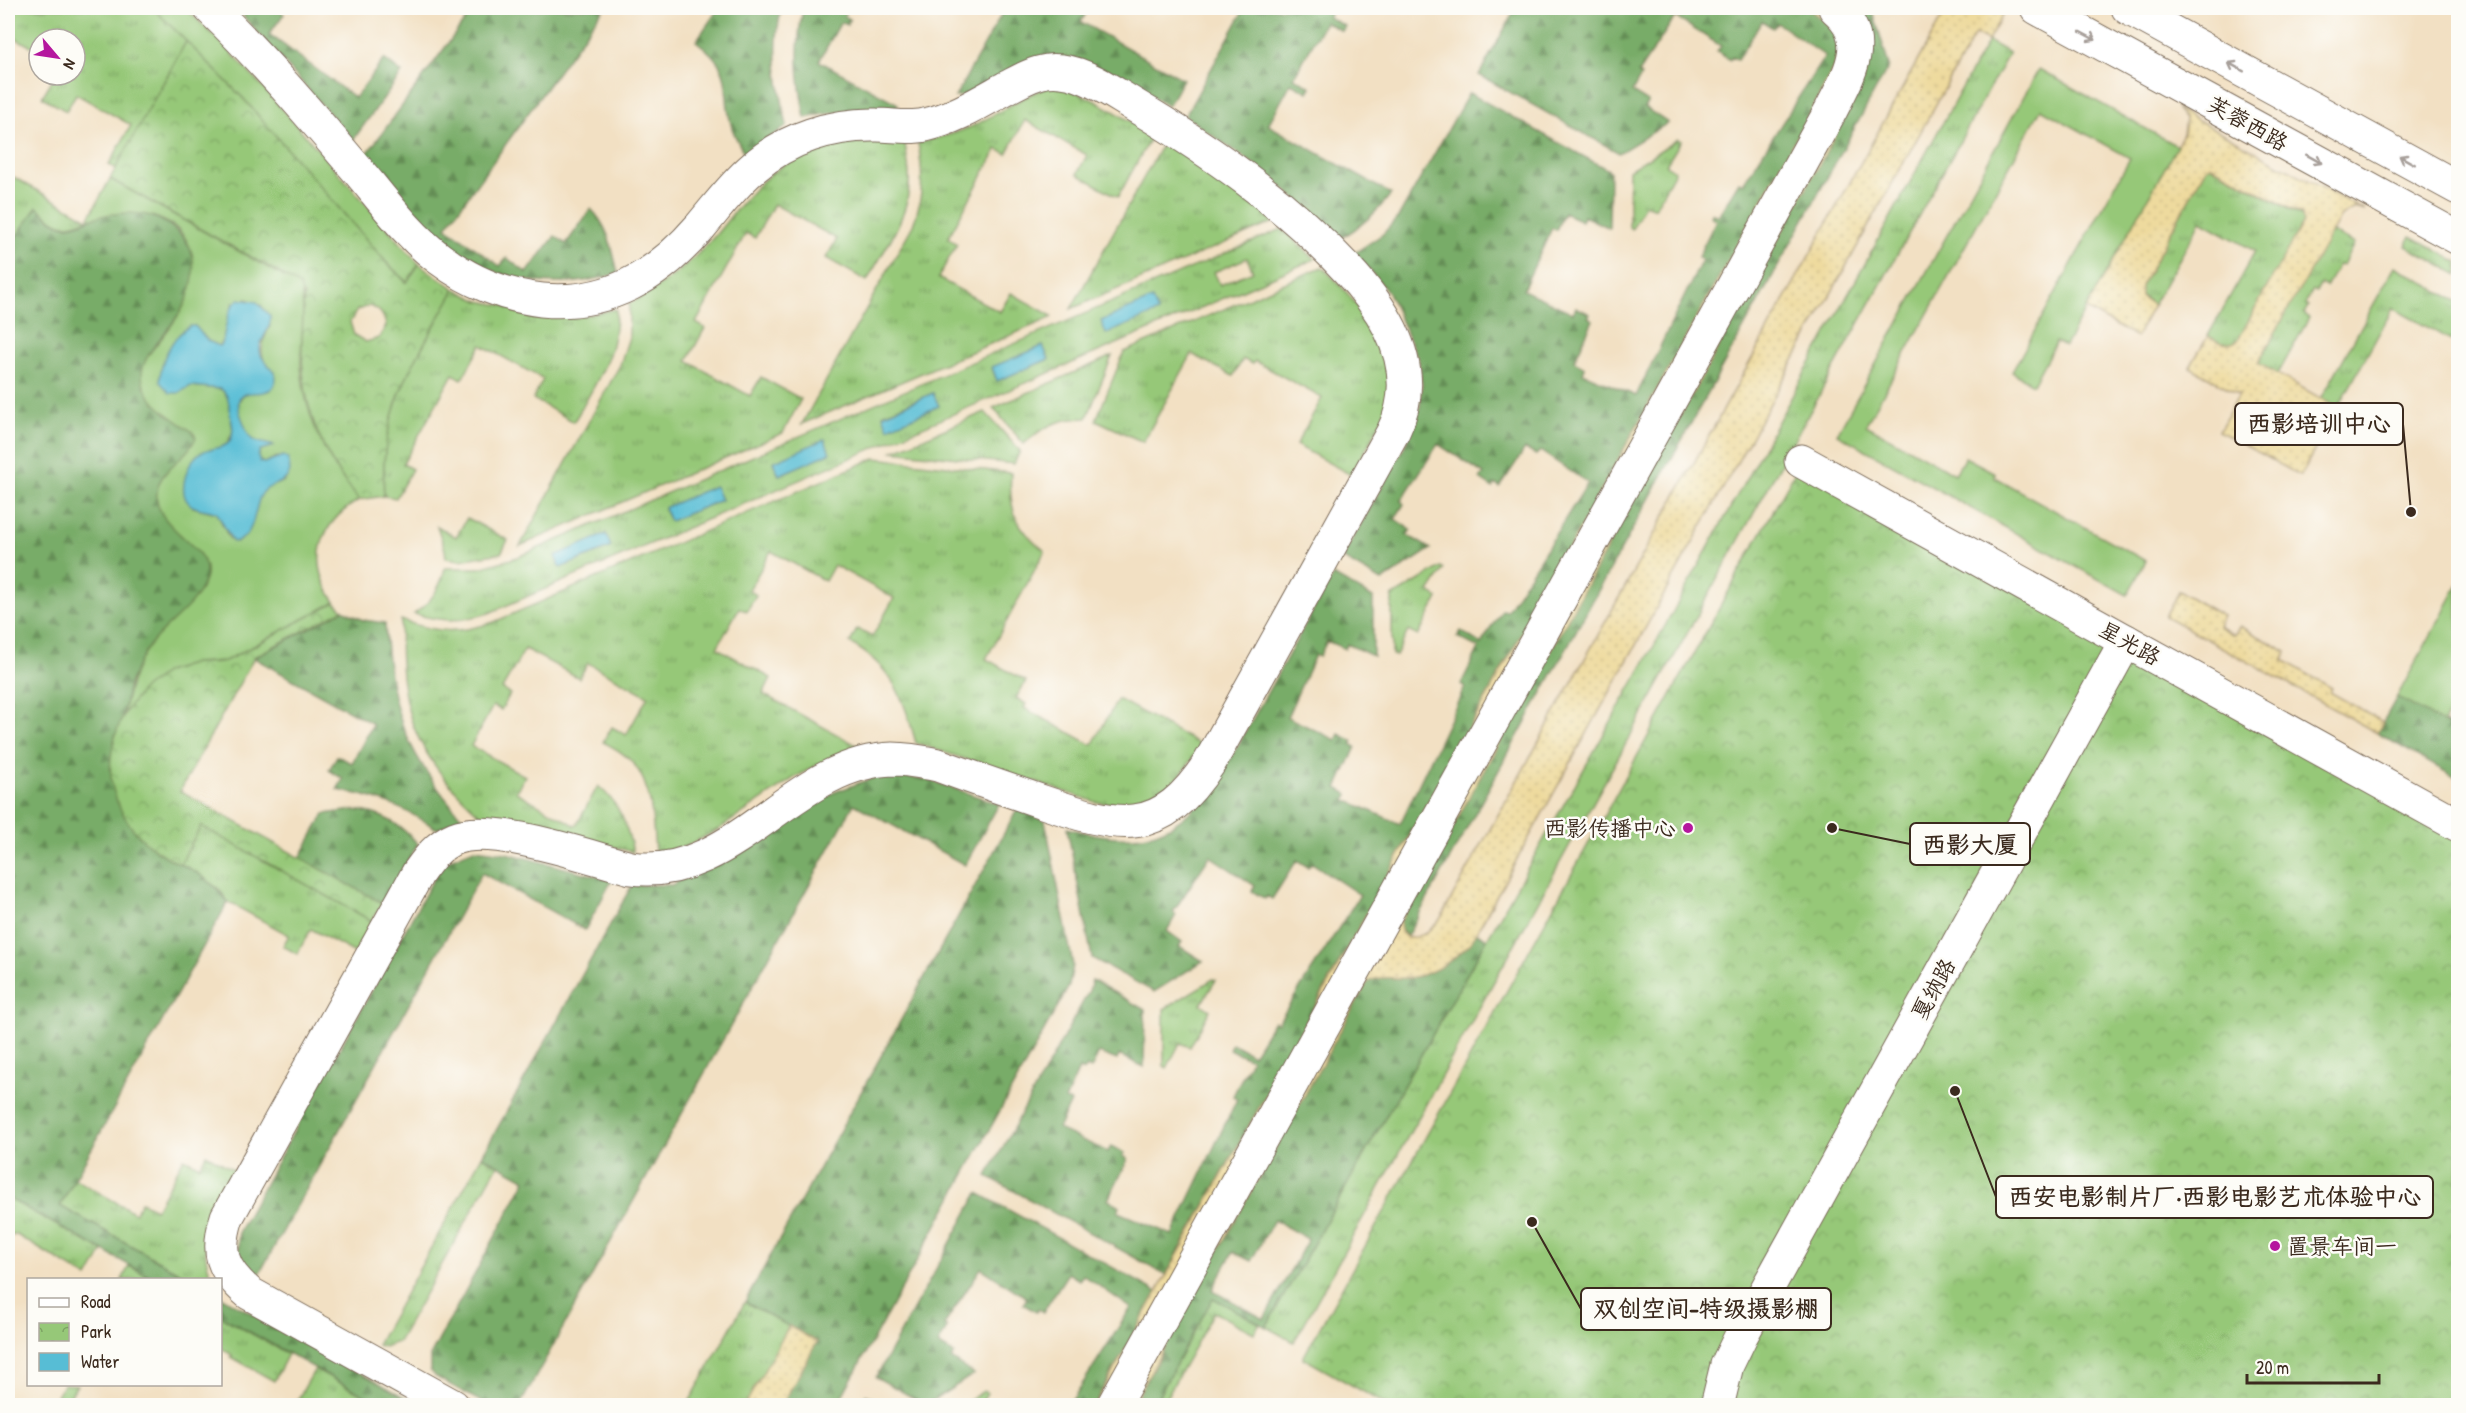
<svg xmlns="http://www.w3.org/2000/svg" width="2466" height="1413" font-family="'Patrick Hand','LXGW WenKai TC',sans-serif">
<defs>
<pattern id="grass-tufts" width="24" height="20" patternUnits="userSpaceOnUse" patternTransform="scale(1.5)"><rect width="24" height="20" fill="#96c878"/><path d="M3 7l-1-3M5 7V3M7 7l1-3M15 17l-1-3M17 17v-4M19 17l1-3" fill="none" stroke="#7ca362"/></pattern>
<pattern id="forest-firs" width="22" height="20" patternUnits="userSpaceOnUse" patternTransform="scale(1.5)"><rect width="22" height="20" fill="#78ac68"/><path d="M5 1l3.5 6h-7zM16 11l3.5 6h-7z" fill="#648c55"/></pattern>
<pattern id="sand-dots" width="8" height="8" patternUnits="userSpaceOnUse" patternTransform="scale(1.5)"><rect width="8" height="8" fill="#eeda9e"/><path d="M2 2h.1M6 6h.1" fill="none" stroke="#cdbb88" stroke-width="1.8" stroke-linecap="round"/></pattern>
<pattern id="park-crowns" width="20" height="18" patternUnits="userSpaceOnUse" patternTransform="scale(1.5)"><rect width="20" height="18" fill="#96c878"/><path d="M2 6a3 3 0 1 1 6 0M12 15a3 3 0 1 1 6 0" fill="none" stroke="#7ca362"/></pattern>
</defs>
<rect width="100%" height="100%" fill="#fdfcf7"/>
<filter id="ink" filterUnits="userSpaceOnUse"><feTurbulence type="fractalNoise" baseFrequency=".0167" numOctaves="2"/><feDisplacementMap in="SourceGraphic" scale="12" xChannelSelector="R" yChannelSelector="G"/><feConvolveMatrix kernelMatrix="1 2 1 2 8 2 1 2 1" color-interpolation-filters="sRGB"/></filter>
<filter id="wash" filterUnits="userSpaceOnUse"><feTurbulence type="fractalNoise" baseFrequency=".008" numOctaves="4" result="noise"/><feDisplacementMap in="SourceGraphic" scale="24" xChannelSelector="R" yChannelSelector="G"/><feGaussianBlur stdDeviation="1.35" result="paint"/><feColorMatrix in="noise" values="0 0 0 0 0 0 0 0 0 0 0 0 0 0 0 0 0 1.4 0 .05"/><feComposite in="paint" operator="in"/></filter>
<g filter="url(#wash)">
<rect width="100%" height="100%" fill="#f2e0c3"/>
<g fill="url(#grass-tufts)" stroke="#68794b" stroke-width="1.5" fill-rule="evenodd">
<polygon points="8,8 153,8 187,40 116,169 109,165 131,125 76,94 66,111 42,97 55,75 75,75 75,39 39,39 39,51 8,34"/>
<polygon points="1988,41 2009,53 1294,1342 1266,1327 1654,646"/>
<path d="M1050,86c24,-2 80,35 102,49l-34,62 -41,-23 10,-19 -62,-35 -18,34 -10,-5 -49,89 9,6 -19,34 62,34 11,-19 41,23 -1,2 -249,106 111,-199c11,-28 10,-53 5,-82 19,-5 38,-9 55,-17 26,-13 49,-30 77,-40z"/>
<polygon points="1678,139 1681,141 1666,165 1675,171 1655,208 1645,204 1632,229 1629,227 1629,170"/>
<polygon points="1164,141 1247,200 1274,222 1071,309"/>
<path d="M849,143h56c1,11 4,22 4,33 3,38 -25,73 -42,105l-41,-23 11,-19 -63,-35 -19,34 -9,-5 -50,90 9,5 -18,33 63,35 11,-19 40,22 -18,34 -263,113 100,-181 9,-28v-33c31,-16 60,-39 84,-66 23,-27 43,-57 74,-75 20,-11 41,-15 62,-20z"/>
<polygon points="2210,165 2303,217 2303,222 2238,340 2231,344 2221,343 2208,336 2255,251 2201,221 2153,305 2140,294 2141,286 2206,168"/>
<path d="M8,174l80,45c-24,12 -32,5 -51,-12l-29,41z"/>
<path d="M1282,229l33,30 -826,354c-29,9 -45,9 -75,1 17,-12 26,-25 31,-46h34l39,-11zM1247,258l6,13 -33,14 -6,-13zM1043,346l6,13 -52,22 -5,-13zM933,393l6,13 -51,21 -5,-13zM830,452l-51,23 -6,-13zM715,486l6,14 -51,21 -6,-12zM606,534l5,13 -51,21z"/>
<polygon points="2331,231 2354,244 2343,265 2339,264 2326,287 2321,284 2316,292 2313,290 2305,304 2308,306 2304,314 2309,318 2278,374 2258,364"/>
<polygon points="2411,236 2458,262 2458,275 2406,246"/>
<polygon points="2395,266 2458,302 2458,344 2393,308 2338,408 2321,399"/>
<path d="M1322,267c33,30 72,81 67,128 -3,26 -26,57 -38,80l-55,-30 26,-47 -67,-37 -3,3 -9,-5 -10,17 -41,-22 -49,88 -47,-22 28,-68z"/>
<path d="M455,289l24,12 94,17 43,-9c1,48 -20,72 -42,113l-41,-23 10,-20 -62,-34 -19,34 -9,-5 -50,90 9,5 -16,29 -12,-2c-6,-87 31,-134 71,-207z"/>
<path d="M1112,356l-25,62c-26,0 -44,8 -63,26l-31,-36z"/>
<polygon points="985,412 1020,451 1014,464 893,451"/>
<path d="M875,458l136,15c-3,37 5,55 34,78l-59,108 40,22 -10,17 10,6 -2,4 68,37 26,-46 83,46c-26,44 -52,68 -105,57l-180,-59c-13,-46 -22,-75 -66,-100l7,-14 15,8 22,-39 -60,-33 -9,16 -54,-30 -22,39 7,5 -9,16 -8,-3 -22,40 54,30 -8,16 97,53 -25,8 -41,23 -75,51 -32,17 -32,8c-2,-29 -2,-66 -21,-90 -8,-10 -20,-16 -31,-22l9,-15 14,8 22,-39 -60,-33 -9,15 -54,-29 -23,40 8,5 -9,16 -8,-4 -22,40 54,30 -9,16 60,34 22,-40c22,18 29,39 35,66l-141,-36h-10c-67,-58 -86,-109 -81,-196 36,13 57,14 93,2z"/>
<polygon points="467,518 508,540 501,553 460,560 446,558 445,550 437,526 456,537"/>
<polygon points="1441,567 1444,569 1429,592 1438,598 1418,636 1408,631 1396,656 1392,655 1392,597"/>
<polygon points="201,826 372,921 355,953 311,929 297,954 283,946 289,935 228,902 219,889 180,864"/>
<polygon points="1213,979 1216,980 1201,1004 1210,1010 1190,1047 1180,1043 1167,1068 1164,1066 1164,1009"/>
<path d="M206,1154l28,16c-19,35 -41,69 -21,109h-22l-131,-73 15,-27 60,34 6,-11 15,7 28,-51 16,8z"/>
<polygon points="482,1156 498,1165 398,1342 384,1347 377,1345"/>
<polygon points="8,1198 103,1251 88,1278 15,1234 13,1236 8,1233"/>
<polygon points="129,1266 154,1279 122,1280"/>
<polygon points="1213,1297 1260,1323 1254,1333 1214,1312 1162,1405 1153,1406"/>
<polygon points="745,1302 789,1326 745,1405 687,1406"/>
<polygon points="220,1316 288,1354 274,1381 231,1357 232,1355 221,1348"/>
<polygon points="315,1369 381,1405 319,1405 310,1401 308,1405 294,1406"/>
<polygon points="64,1384 77,1385 65,1405 52,1405"/>
<polygon points="984,1391 987,1393 979,1405 961,1405"/>
</g>
<g fill="url(#forest-firs)" stroke="#5a6b43" stroke-width="1.5" fill-rule="evenodd">
<polygon points="241,8 279,8 278,9 284,14 269,34 355,98 384,59 402,73 353,140 244,17"/>
<path d="M474,8h130l-158,219 54,39 7,-8 20,15 28,-37 11,8 25,-35c18,18 21,40 27,64 -56,19 -120,11 -167,-26 -32,-25 -58,-60 -85,-92z"/>
<path d="M719,8h63c-11,38 -3,80 5,118l-43,28c-4,-9 -9,-17 -12,-26 -12,-41 6,-56 -36,-87z"/>
<path d="M803,8h46l-5,8 6,3 -3,6 -6,-3 -22,39 79,43 -3,6c-31,-2 -60,1 -90,8 -8,-41 -10,-68 -2,-110z"/>
<polygon points="1005,8 1089,8 1081,22 1183,79 1168,106 1106,69 955,97"/>
<path d="M1245,8h88l-5,9 17,9 -3,5 -17,-9 -31,55 17,10 -3,5 -17,-9 -23,42 123,69c-14,18 -30,33 -50,44l-75,-65 -81,-57z"/>
<path d="M1516,8h291c47,31 32,48 11,91l-652,1176 -179,-99 102,-185 3,-11 53,30 -1,57 -25,-12 -2,5 -18,-7 -8,16 -4,-2 -3,4 -5,-2 -14,31 6,2 -13,27 50,23 3,-6 14,7 -2,3 5,3 -20,41 12,6 -2,6 54,23 65,-136 -4,-3 18,-37 -22,-10 3,-6 21,12 21,-34 4,2 82,-128 -48,-32 -4,4 -11,-7 -25,39 -5,-3 -2,3 -13,-8 3,-5 -45,-30 -37,56 3,3 -9,16 15,11 -3,4 24,15 -49,31 -62,-34 -25,-130c86,23 118,5 164,-70l102,-183 40,23v58l-26,-12 -2,5 -18,-8 -8,16 -4,-2 -28,62 49,23 3,-6 14,7 -2,3 5,3 -19,41 11,6 -2,6 54,24 65,-137 -4,-3 18,-36 -22,-11 4,-6 20,13 21,-34 5,1 81,-128 -48,-32 -4,4 -11,-6 -25,38 -5,-3 -2,4 -13,-9 4,-5 -46,-30 -37,57 3,3 -9,15 16,11 -4,5 24,14 -49,32 -40,-23 65,-116 13,-35 2,-23 -3,-23 -31,-69 -33,-39 28,-19 16,-18 70,-123 141,78 -1,57 -25,-12 -2,5 -18,-8 -8,17 -4,-2 -29,62 50,23 3,-6 14,7 -2,3 5,3 -19,41 11,6 -2,6 53,23 66,-136 -4,-3 18,-37 -6,-4 1,-3 7,3 21,-34 4,2 82,-128 -48,-33 -4,5 -11,-7 -25,39 -5,-3 -2,3 -13,-8 4,-6 -46,-29 -37,56 3,3 -9,16 16,10 -4,5 24,16 -49,30 -140,-78z"/>
<polygon points="1857,8 1872,8 1889,66 1407,936 1400,928 1400,922 1852,105"/>
<path d="M37,207c9,8 17,18 30,19 14,0 30,-12 44,-14 56,-6 105,36 74,92 -23,42 -70,63 -20,108 10,9 25,13 32,26 -8,19 -34,29 -39,49 -11,43 59,56 47,92 -7,24 -43,61 -59,82 -5,5 -11,11 -15,18 -5,10 -4,24 -8,35 -2,8 -5,15 -8,22l65,128c20,8 35,21 48,38l-168,304 131,73h-37l-146,-81v-950z"/>
<path d="M343,610l20,10 22,3c4,86 20,130 77,195l-25,11c-32,-21 -62,-33 -100,-39l6,-11 -14,-9 8,-14 15,7 21,-39 -119,-66z"/>
<polygon points="2397,697 2458,731 2458,779 2377,733"/>
<polygon points="892,775 932,781 999,804 965,865 854,804 520,1405 487,1405 436,1377 430,1370 430,1356 526,1180 482,1156 632,885 672,885 835,792 873,778"/>
<path d="M354,810c28,3 45,13 64,34l-36,59 -82,-45 24,-44z"/>
<polygon points="1017,810 1045,820 1073,965 1069,986 837,1405 782,1405 817,1342 745,1302"/>
<path d="M474,849l32,4 106,27 -27,50 -103,-57 -225,405c-16,-14 -21,-25 -18,-47l199,-360 10,-11z"/>
<path d="M1477,933l10,6 -221,388 -53,-29 -60,107 -21,1 235,-423c11,-9 28,-4 41,-5 26,-2 56,-24 69,-45zM1274,1220l34,19 -44,80 -52,-29 21,-38 18,9z"/>
<polygon points="978,1193 1157,1292 1094,1405 1069,1405 1131,1308 1083,1275 1079,1280 1068,1273 1043,1312 1038,1309 1036,1312 1023,1304 1027,1298 981,1268 944,1325 947,1328 938,1344 954,1354 951,1359 974,1374 926,1405 876,1377"/>
<polygon points="220,1296 419,1405 381,1405 221,1316"/>
<polygon points="866,1395 886,1405 860,1405"/>
</g>
<g fill="url(#sand-dots)" stroke="#94825e" stroke-width="1.5">
<path d="M1807,8h50c27,30 9,65 -5,97l-452,817c1,30 29,10 39,-1l508,-913h45l11,6 -15,27 -13,-7 -505,910c-18,16 -32,28 -56,33 -15,4 -34,-4 -47,6l-235,422 -38,1 724,-1307c21,-43 36,-60 -11,-91z"/>
<path d="M2176,108l189,103 -11,-3 -13,8 -83,147 80,45 -38,68 -81,-45 20,-37 -49,-27 18,-31c10,5 19,12 30,4l65,-118 -1,-7 -92,-50 -4,3 -65,118v11l12,8 -17,32 -50,-28 97,-175 2,-15z"/>
<polygon points="2179,591 2223,616 2218,626 2234,635 2240,626 2287,652 2283,660 2332,688 2330,692 2383,722 2377,733 2165,616"/>
<polygon points="789,1326 817,1342 782,1405 745,1405"/>
</g>
<g fill="url(#park-crowns)" stroke="#68794b" stroke-width="1.5" fill-rule="evenodd">
<path d="M187,40l56,58 144,165 19,19 13,-18 36,25c-40,73 -77,120 -71,207l-25,4c-54,-66 -63,-122 -55,-205l-21,-20 -173,-96zM369,306c11,3 15,9 17,20l-7,12 -13,4 -12,-7 -4,-13 7,-12z"/>
<polygon points="1801,461 2458,825 2458,1405 1389,1406 1303,1358"/>
<path d="M335,602l8,8 -88,46 -75,135 202,112 -10,18 -171,-95 -21,38c-34,-16 -57,-38 -67,-75 -11,-41 14,-102 56,-118 8,-3 17,-6 26,-8 10,-1 22,1 32,-3 12,-5 24,-13 36,-19 24,-13 48,-26 72,-39z"/>
</g>
<g fill="#96c878" stroke="#68794b" stroke-width="1.5" fill-rule="evenodd">
<polygon points="153,8 185,8 226,47 275,101 419,264 407,282 387,263 243,98"/>
<polygon points="2039,69 2177,146 2065,346 2056,342 2033,384 2012,372 2130,158 2041,109 1866,425 1955,474 1965,457 1995,473 1994,477 2146,561 2127,595 1837,434"/>
<path d="M110,179l189,106c8,11 1,63 2,82 4,51 26,95 58,133 -42,25 -51,62 -24,102l-110,59 -31,2 -28,9 -24,18 -19,25c5,-24 11,-49 26,-69 17,-23 46,-38 56,-66 12,-36 -58,-50 -47,-93 5,-20 31,-30 38,-50l-3,-5c-20,-14 -53,-32 -51,-60 1,-11 8,-20 15,-28 21,-26 40,-50 36,-85 -2,-14 -10,-27 -21,-34 -26,-16 -55,-14 -84,-6zM247,299l15,7 8,20c-15,28 -6,33 4,60 -9,7 -13,4 -23,6 -23,4 -9,33 -1,45l4,4 19,5 -13,4 -2,10 6,3 13,-6 8,24c-6,2 -14,4 -19,7 -14,11 -6,40 -29,54l-8,-4 -12,-25 -24,-6 29,-60 5,-3 6,-13 -5,-34 -7,-8 -30,-3 4,-60 13,15 11,5 4,-6 10,-37z"/>
<polygon points="2458,585 2458,695 2443,723 2397,697"/>
</g>
<g fill="#57bdd5" stroke="#49747a" stroke-width="1.5">
<path d="M239,299l18,3 13,14c3,14 -14,24 -9,39 4,11 22,17 12,32 -11,14 -44,-7 -32,29 3,7 5,15 9,21l4,4 21,5 -15,4 -2,7 2,5 4,1 19,-7 5,3 2,12c-4,16 -24,11 -30,26 -6,15 -6,43 -27,45l-16,-29c-8,-4 -19,-3 -26,-8 -15,-11 -4,-44 9,-52 9,-6 24,-3 30,-12 5,-9 2,-18 0,-27 -1,-10 -1,-19 -9,-25l-30,-3 -13,7h-8l-10,-11c0,-21 11,-45 30,-56h5l13,15 11,5 3,-2c4,-14 4,-36 17,-45z"/>
<polygon points="1152,299 1158,312 1106,334 1101,321"/>
<polygon points="1043,346 1049,359 997,381 992,367"/>
<polygon points="933,393 939,406 888,428 883,415"/>
<polygon points="825,439 830,453 779,475 773,462"/>
<polygon points="715,486 721,500 670,521 664,508"/>
<polygon points="606,534 611,547 560,568 555,556"/>
</g>
</g>
<g filter="url(#ink)">
<g fill="none" stroke-linecap="round" stroke-linejoin="round">
<g stroke="#7b6a58" stroke-width="35">
<g id="minor">
<path d="M210,8c51,49 98,104 144,158 27,31 52,68 86,93 29,22 65,37 102,41 66,6 116,-24 158,-73 17,-20 33,-42 53,-59 34,-30 79,-44 124,-43 16,0 32,4 48,0 28,-6 54,-22 79,-36 14,-7 28,-16 43,-18 31,-4 62,19 87,34 77,46 152,98 213,164 42,45 76,103 46,163l-183,330c-50,77 -90,66 -167,40 -35,-12 -70,-24 -105,-37 -15,-3 -30,-6 -45,-6 -101,3 -159,123 -262,109 -43,-11 -138,-45 -176,-30 -17,7 -27,21 -37,35l-191,344c-11,35 -6,52 22,76l204,113"/>
<polyline points="1801,461 2458,825"/>
<path d="M1113,1406l718,-1296c18,-36 41,-71 4,-102"/>
<polyline points="1717,1406 1727,1365 1741,1336 2126,641"/>
</g>
</g>
<g stroke="#7b6a58" stroke-width="35">
<g id="secondary">
<polyline points="2037,8 2458,238"/>
<polyline points="2128,8 2458,188"/>
</g>
</g>
<use href="#minor" stroke="#fff" stroke-width="33"/>
<use href="#secondary" stroke="#fff" stroke-width="33"/>
</g>
<defs><path id="oneway-shaft" d="M-6 0H5M1.5-3L5.5 0L1.5 3" fill="none" stroke-width="1.6" stroke-linecap="round" stroke-linejoin="round" transform="scale(1.5)"/></defs>
<g stroke="#a79f9a">
<use href="#oneway-shaft" transform="translate(2088 36) rotate(28)"/>
<use href="#oneway-shaft" transform="translate(2236 67) rotate(-151)"/>
<use href="#oneway-shaft" transform="translate(2314 159) rotate(29)"/>
<use href="#oneway-shaft" transform="translate(2407 160) rotate(-151)"/>
</g>
</g>
<g fill="#b5179e" stroke="#fdfcf7" stroke-width="2">
<circle cx="1688" cy="828" r="6"/>
<circle cx="2275" cy="1246" r="6"/>
</g>
<g text-anchor="middle" stroke-width="5" stroke-linejoin="round" paint-order="stroke">
<g font-size="22" fill="#3b2a1e" stroke="#fdfcf7">
<text transform="translate(2248 123) rotate(29)" y="8">芙蓉西路</text>
<text transform="translate(2130 643) rotate(29)" y="8">星光路</text>
<text transform="translate(1933 989) rotate(-61)" y="8">戛纳路</text>
</g>
<g font-size="22" fill="#3b2a1e" stroke="#fdfcf7" text-anchor="end">
<text x="1676" y="836">西影传播中心</text>
<text x="2287" y="1254" text-anchor="start">置景车间一</text>
</g>
</g>
<path fill="none" stroke="#3b2a1e" stroke-width="2" d="M2411 512L2403 424M1832 828L1910 844M1955 1091L1996 1197M1532 1222L1581 1309"/>
<g fill="#3b2a1e" stroke="#fdfcf7" stroke-width="2">
<circle cx="2411" cy="512" r="6"/>
<circle cx="1832" cy="828" r="6"/>
<circle cx="1955" cy="1091" r="6"/>
<circle cx="1532" cy="1222" r="6"/>
</g>
<g fill="#fdfcf7" stroke="#3b2a1e" stroke-width="2">
<rect x="2235" y="403" width="168" height="42" rx="6"/>
<rect x="1910" y="823" width="120" height="42" rx="6"/>
<rect x="1996" y="1176" width="437" height="42" rx="6"/>
<rect x="1581" y="1288" width="250" height="42" rx="6"/>
</g>
<g font-size="24" text-anchor="middle" font-weight="bold" fill="#3b2a1e">
<text x="2319" y="432">西影培训中心</text>
<text x="1970" y="853">西影大厦</text>
<text x="2215" y="1205">西安电影制片厂·西影电影艺术体验中心</text>
<text x="1706" y="1317">双创空间-特级摄影棚</text>
</g>
<rect width="2466" height="1413" fill="none" stroke="#fdfcf7" stroke-width="30"/>
<rect x="27" y="1278" width="195" height="108" fill="#fdfcf7" stroke="#afa8a0" stroke-width="1.5"/>
<rect x="39" y="1298" width="30" height="9" fill="#ffffff" stroke="#afa8a0" stroke-width="1.5"/>
<text x="81" y="1308" font-size="18" fill="#3b2a1e">Road</text>
<rect x="39" y="1323" width="30" height="18" fill="url(#park-crowns)" stroke="#afa8a0" stroke-width="1.5"/>
<text x="81" y="1338" font-size="18" fill="#3b2a1e">Park</text>
<rect x="39" y="1353" width="30" height="18" fill="#57bdd5" stroke="#afa8a0" stroke-width="1.5"/>
<text x="81" y="1368" font-size="18" fill="#3b2a1e">Water</text>
<g transform="translate(57 57) rotate(119)"><circle r="28" fill="#fdfcf7" stroke="#afa8a0" stroke-width="1.5"/>
<path d="M0-4.5L10 22L0 15L-10 22Z" fill="#b5179e"/>
<text y="-9" font-size="16" font-weight="bold" text-anchor="middle" fill="#3b2a1e">N</text>
</g>
<path d="M2247 1374v9h132v-9" fill="none" stroke="#3b2a1e" stroke-width="3"/>
<text x="2256" y="1374" font-size="18" fill="#3b2a1e" stroke="#fdfcf7" stroke-width="4.5" paint-order="stroke">20 m</text>
</svg>
